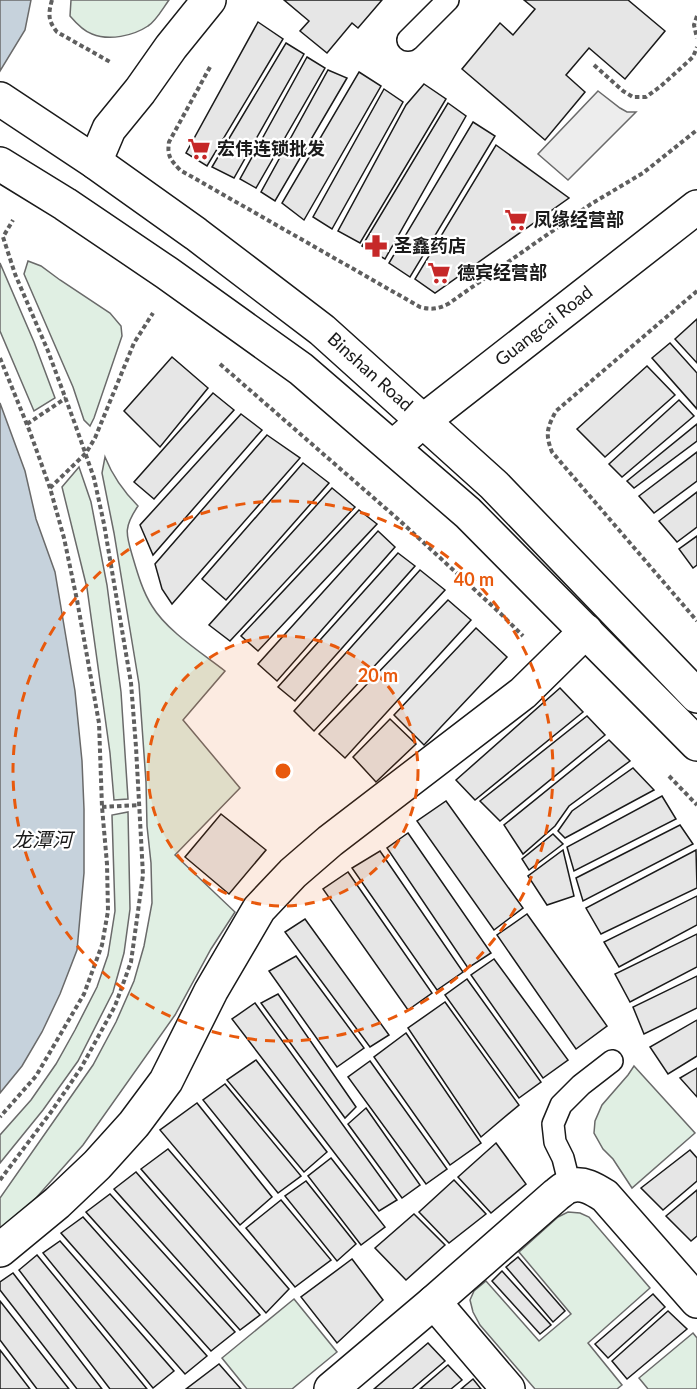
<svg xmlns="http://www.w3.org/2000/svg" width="697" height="1389" font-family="Lato,'Noto Sans SC',sans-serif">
<rect width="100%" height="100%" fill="#fff"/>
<g fill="#e0efe3" stroke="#6a6a6a" stroke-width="1.5">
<path d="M71,0h98c-6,8 -13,21 -21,26 -15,10 -39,15 -56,8 -9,-3 -16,-11 -22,-18z"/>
<polygon points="28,261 41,266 60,280 110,313 121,326 122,336 94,418 90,426 84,420 73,387 24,274"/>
<polygon points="0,263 34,342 55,398 34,411 0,331"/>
<path d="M105,457c8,20 18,34 33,49 -15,22 -12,28 -5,52 5,17 10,34 19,48 15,25 50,47 73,65l-42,49 57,68 -65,67 60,57 -24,37 -36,66 -92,130 -47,53 -27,27 -9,3v-30l93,-133 23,-43 18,-41 10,-35 8,-43 -1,-40 -4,-37 -1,-44 -7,-98 -25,-151 -12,-60z"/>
<polygon points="79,467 91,502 107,585 121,692 128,799 114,800 110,753 87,588 62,487"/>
<polygon points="128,812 130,909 124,953 113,992 78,1061 43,1110 0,1163 0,1135 31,1100 56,1064 75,1030 97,987 108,955 115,911 112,815"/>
<polygon points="634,1066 695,1133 632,1188 613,1159 603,1149 594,1133 595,1121 602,1105 628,1075"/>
<polygon points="568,1212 580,1213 589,1217 650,1288 588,1343 622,1385 617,1389 535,1389 480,1325 473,1312 470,1300 474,1291 486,1281 539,1341 571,1314 519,1252 558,1217"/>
<polygon points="294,1299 337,1352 292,1389 247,1389 222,1358"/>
<polygon points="693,1333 697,1338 697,1389 648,1389 639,1378"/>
</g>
<polygon fill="#ededed" stroke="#6a6a6a" stroke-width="1.5" points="598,91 620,108 627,112 636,112 568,180 538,154"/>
<g fill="#c6d2dc" stroke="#6a6a6a" stroke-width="1.5">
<polygon points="0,0 31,0 25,30 0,71"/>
<polygon points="0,403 25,471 36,519 55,572 75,691 82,761 84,809 84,873 77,950 60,994 42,1032 22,1066 0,1093"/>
</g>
<g fill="#e6e6e6" stroke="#1a1a1a" stroke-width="1.5">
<polygon points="284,0 382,0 358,28 352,23 327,53 300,31 309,21"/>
<polygon points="524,0 628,0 665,31 625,79 589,48 566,75 585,92 545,140 462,69 500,23 513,35 535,9"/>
<polygon points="258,22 283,39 207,166 186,153"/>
<polygon points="286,43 304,54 234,178 212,167"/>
<polygon points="307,57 325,68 256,188 240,179"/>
<polygon points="328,70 347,78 275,201 261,192"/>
<polygon points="359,72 381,86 304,220 282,203"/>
<polygon points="424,84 446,99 360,243 338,231 406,105"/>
<polygon points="384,89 403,102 332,229 313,217"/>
<polygon points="448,103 466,116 385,259 362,246"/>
<polygon points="473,122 495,136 410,277 389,263"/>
<polygon points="496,145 569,198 435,293 415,279"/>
<polygon points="697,319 697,363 675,339"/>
<polygon points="670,343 697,373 697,409 652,358"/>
<polygon points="172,357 208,388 160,447 124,411"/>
<polygon points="647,366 675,395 605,457 577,429"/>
<polygon points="213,393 234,410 154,499 134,482"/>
<polygon points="679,400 694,416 622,477 609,464"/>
<polygon points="241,414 262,430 153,555 140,525"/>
<polygon points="697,424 697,441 634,488 627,481"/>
<polygon points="267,435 300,458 172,604 162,589 155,564"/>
<polygon points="697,452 697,481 654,513 639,496"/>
<polygon points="303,463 329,483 226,600 202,579"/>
<polygon points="332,488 355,507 230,641 209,625"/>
<polygon points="697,492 697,527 677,542 659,521"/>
<polygon points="359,510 377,524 258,651 241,636"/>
<polygon points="378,531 395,547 277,681 258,664"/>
<polygon points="697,536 697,565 693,568 679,549"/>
<polygon points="398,553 415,566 295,701 278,687"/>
<polygon points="420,570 445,590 314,731 294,711"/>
<polygon points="448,600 471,620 345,758 319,734"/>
<polygon points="476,628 507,657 424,745 394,715"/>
<polygon points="560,688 583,712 475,800 456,780"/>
<polygon points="587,716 605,735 500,821 480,801"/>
<polygon points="390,719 416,744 376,782 353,757"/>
<polygon points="609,740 630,761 569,806 555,826 523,854 504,825"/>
<polygon points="633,768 654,790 565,838 558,831 572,811"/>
<polygon points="662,796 676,819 574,871 567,847"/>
<polygon points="446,801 523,908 494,930 417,821"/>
<polygon points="221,814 266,850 229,894 185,857"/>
<polygon points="680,825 693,844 583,901 576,878"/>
<polygon points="408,833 491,953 468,968 387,848"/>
<polygon points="553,834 563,844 529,870 522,859"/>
<polygon points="563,850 574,896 547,905 528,876"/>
<polygon points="696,850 697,888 601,934 586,908"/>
<polygon points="380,851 463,972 437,990 352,868"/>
<polygon points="348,872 432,993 408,1010 323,889"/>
<polygon points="697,896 697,925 619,967 604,942"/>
<polygon points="527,914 607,1026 576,1049 497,935"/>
<polygon points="305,919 389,1035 370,1047 285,932"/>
<polygon points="697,934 697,967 630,1002 615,974"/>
<polygon points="296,956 364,1048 337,1067 269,971"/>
<polygon points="494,959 568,1060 543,1078 471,975"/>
<polygon points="697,976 697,1008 644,1034 633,1007"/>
<polygon points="467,979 541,1082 519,1098 445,995"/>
<polygon points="278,994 356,1107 345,1118 261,1003"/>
<polygon points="445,1002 519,1105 481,1137 408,1028"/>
<polygon points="255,1003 397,1200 379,1211 232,1019"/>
<polygon points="697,1020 697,1056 668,1074 650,1047"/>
<polygon points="406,1033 481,1143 450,1165 374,1057"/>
<polygon points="256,1060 327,1152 304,1172 227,1080"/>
<polygon points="370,1061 447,1169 426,1184 348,1077"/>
<polygon points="697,1068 697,1097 680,1078"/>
<polygon points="225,1084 301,1176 278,1193 203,1100"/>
<polygon points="197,1103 272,1197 240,1225 160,1130"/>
<polygon points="366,1108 420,1185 402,1198 348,1124"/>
<polygon points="496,1143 526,1184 491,1213 458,1177"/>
<polygon points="168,1149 289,1289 266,1313 141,1169"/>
<polygon points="690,1150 697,1158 697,1181 663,1210 641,1188"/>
<polygon points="331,1158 385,1227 361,1245 308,1176"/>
<polygon points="136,1172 260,1315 240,1330 114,1189"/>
<polygon points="454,1180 486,1214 449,1243 419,1212"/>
<polygon points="306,1181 356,1244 337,1261 285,1196"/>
<polygon points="697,1190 697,1236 691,1241 666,1216"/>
<polygon points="110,1194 235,1332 211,1351 86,1212"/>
<polygon points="281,1200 331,1260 295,1287 246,1228"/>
<polygon points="414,1214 445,1245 406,1280 375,1248"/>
<polygon points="83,1217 207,1356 185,1374 61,1233"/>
<polygon points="60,1241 174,1371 153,1388 43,1253"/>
<polygon points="37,1255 147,1389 110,1389 19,1270"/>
<polygon points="518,1257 565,1311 553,1322 506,1267"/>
<polygon points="352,1259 383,1300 337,1343 301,1297"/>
<polygon points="502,1271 551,1325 540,1334 492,1281"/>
<polygon points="13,1273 102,1389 77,1389 0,1290 0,1282"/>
<polygon points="653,1294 665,1307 608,1358 595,1344"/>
<polygon points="0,1301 69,1389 37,1389 0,1340"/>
<polygon points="668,1311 687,1329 627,1379 612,1361"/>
<polygon points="428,1343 445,1361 412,1389 374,1389"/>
<polygon points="0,1350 30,1389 0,1389"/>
<polygon points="219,1364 241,1389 186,1389"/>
<polygon points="448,1365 462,1380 451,1389 420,1389"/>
<polygon points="473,1379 481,1389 461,1389"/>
</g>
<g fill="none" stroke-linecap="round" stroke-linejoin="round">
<g stroke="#1a1a1a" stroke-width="24">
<g id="service">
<polyline points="408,40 448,0"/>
<polyline points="570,1186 563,1158 555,1142 553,1124 561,1105 581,1085 612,1061"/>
</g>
</g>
<g stroke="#1a1a1a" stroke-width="36">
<g id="minor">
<polyline points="95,162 109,129 140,91 171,47 209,0"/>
<polyline points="0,1250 57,1203 97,1165 134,1124 166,1081 211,991 259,909 293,873 330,841 523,693 586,631"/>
<polyline points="434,1302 508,1389"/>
<path d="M331,1389l103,-87 122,-107c4,-3 9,-8 14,-9 13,-4 24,3 35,10l92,105"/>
</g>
</g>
<g stroke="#1a1a1a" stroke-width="36">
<polyline id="tertiary" points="393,447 423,421 697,207"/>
</g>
<g stroke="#1a1a1a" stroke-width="36">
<g id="primary">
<polyline points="0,99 95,162 196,234 322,330 494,485 697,696"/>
<polyline points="0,164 65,204 167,273 301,369 468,513 697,744"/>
</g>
</g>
<g stroke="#5f5f5f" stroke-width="4" stroke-dasharray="4.5 3" stroke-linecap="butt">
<path d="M52,0c-4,14 -4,21 5,32l55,31"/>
<polyline points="697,16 694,25 697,38"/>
<polyline points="594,65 623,91 633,97 646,97 661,86 693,57 697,47"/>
<path d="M210,67l-41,75c-2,14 1,17 11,28l240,137c11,3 18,2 28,-3l143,-100 52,-31 54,-43"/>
<path d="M697,291l-141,120c-9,17 -11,23 -4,41l145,169"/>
<polyline points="0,358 30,432 50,488 64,538 77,600 99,723 102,807 107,864 108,911 102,945 84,994 36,1076 0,1117"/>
<polyline points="220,364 399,520 501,614 523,636"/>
<polyline points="27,424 66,398"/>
<polyline points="50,488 86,453 95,438 134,343 153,313"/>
<polyline points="669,776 697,805"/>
<polyline points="102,807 139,805"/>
<polyline points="0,1180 51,1112 81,1068 115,1006 131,962 143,875 136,747 131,683 104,524 94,478 75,424 48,351 15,274 3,237 13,220"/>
</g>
<use href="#service" stroke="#fff" stroke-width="21"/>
<use href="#minor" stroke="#fff" stroke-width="33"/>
<use href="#tertiary" stroke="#fff" stroke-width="33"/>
<use href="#primary" stroke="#fff" stroke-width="33"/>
</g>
<circle cx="283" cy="771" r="135" fill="#e8590c" fill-opacity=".12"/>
<g fill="none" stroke="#e8590c" stroke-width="3" stroke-dasharray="10 8">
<circle cx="283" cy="771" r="135"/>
<circle cx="283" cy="771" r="270"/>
</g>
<defs>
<g id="supermarket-bare" transform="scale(1.8)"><path d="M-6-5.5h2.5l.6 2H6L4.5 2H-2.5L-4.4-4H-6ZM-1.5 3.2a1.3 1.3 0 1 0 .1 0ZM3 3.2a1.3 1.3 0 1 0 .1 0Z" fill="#c62828" stroke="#fff" stroke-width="2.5" paint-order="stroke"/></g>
<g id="pharmacy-bare" transform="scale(1.8)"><path d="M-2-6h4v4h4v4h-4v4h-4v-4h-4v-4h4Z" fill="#c62828" stroke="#fff" stroke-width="2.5" paint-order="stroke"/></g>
</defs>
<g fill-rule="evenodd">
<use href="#supermarket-bare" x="199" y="149"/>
<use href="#supermarket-bare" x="516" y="220"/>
<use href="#pharmacy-bare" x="376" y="246"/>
<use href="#supermarket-bare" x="439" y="273"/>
</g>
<g text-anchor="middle" stroke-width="4.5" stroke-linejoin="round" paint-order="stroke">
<g font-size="18" font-weight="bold" fill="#1a1a1a" stroke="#fff" text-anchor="start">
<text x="217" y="155">宏伟连锁批发</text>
<text x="534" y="226">凤缘经营部</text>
<text x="394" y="252">圣鑫药店</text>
<text x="457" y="279">德宾经营部</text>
</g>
<g font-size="18" fill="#1a1a1a" stroke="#fff">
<text transform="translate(544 326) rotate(-38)" y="6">Guangcai Road</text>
<text transform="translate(370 372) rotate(42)" y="6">Binshan Road</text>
</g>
<g font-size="20" font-style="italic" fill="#1a1a1a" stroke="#fff">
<text x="42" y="847">龙潭河</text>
</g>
</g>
<circle cx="283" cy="771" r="9" fill="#e8590c" stroke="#fff" stroke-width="3"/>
<g font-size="18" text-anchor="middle" font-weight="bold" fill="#e8590c" stroke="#fff" stroke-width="4.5" stroke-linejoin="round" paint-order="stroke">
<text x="474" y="586">40 m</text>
<text x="378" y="682">20 m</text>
</g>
</svg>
